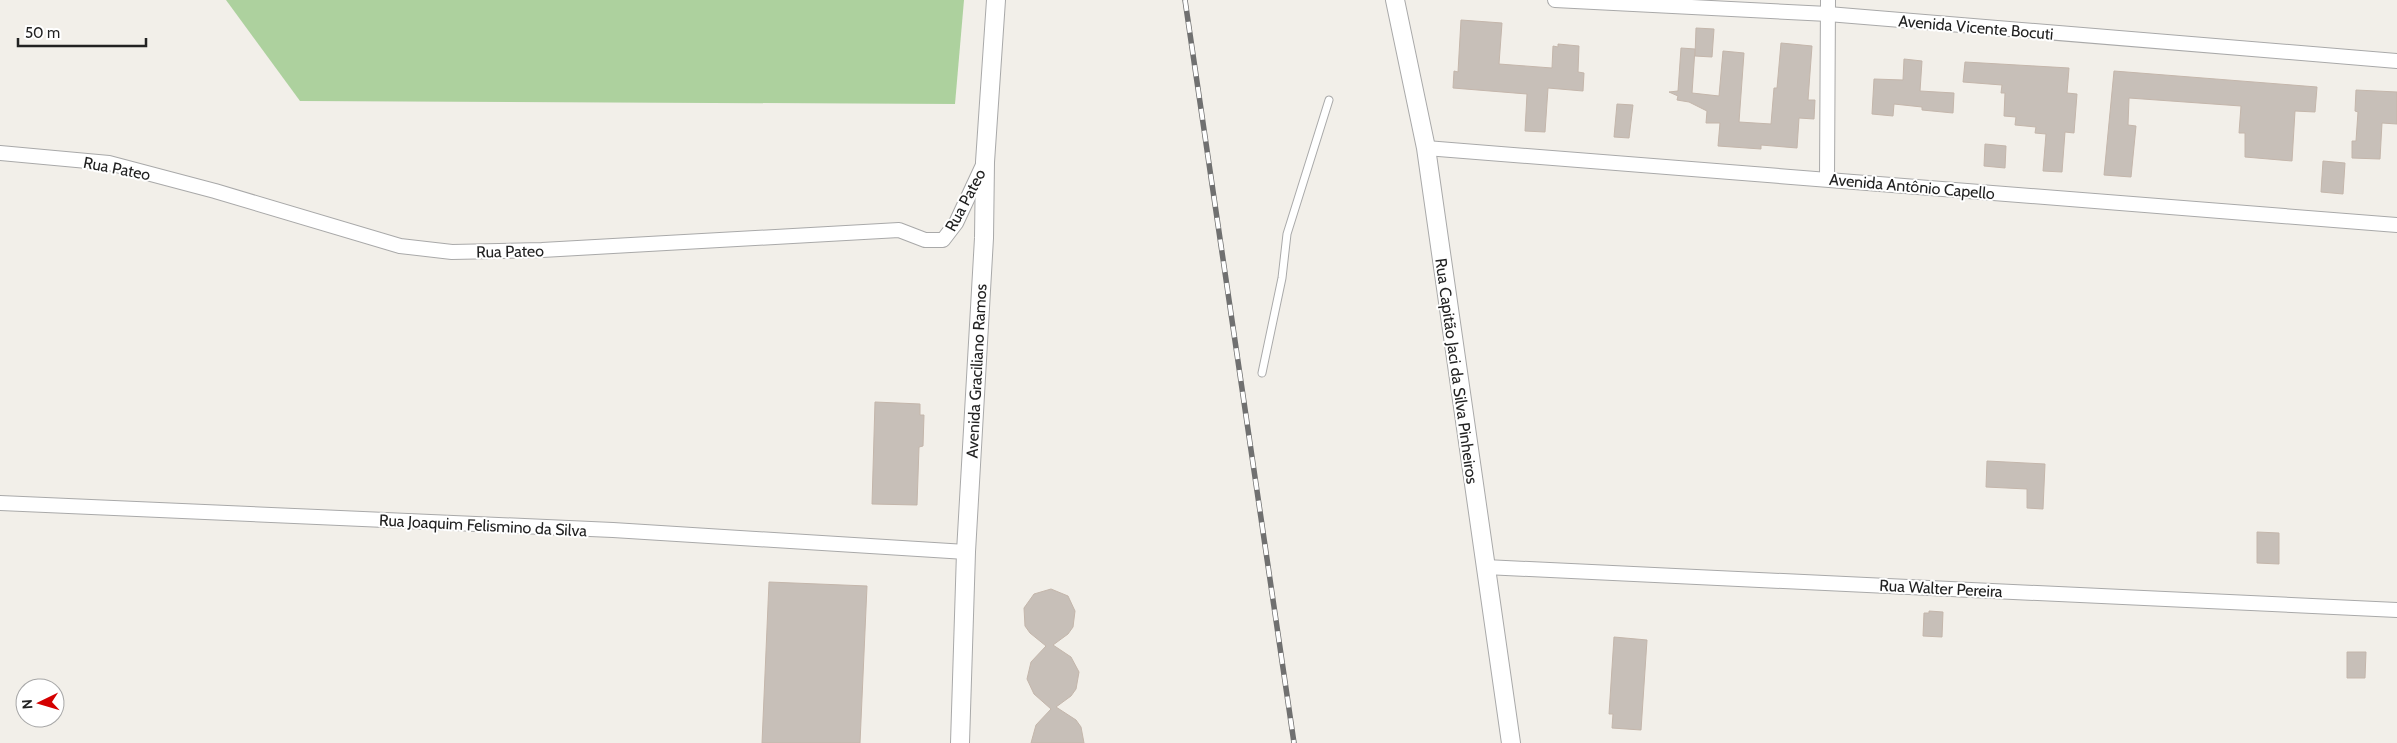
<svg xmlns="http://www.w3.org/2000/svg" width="2397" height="743" font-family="Cabin,sans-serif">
<rect width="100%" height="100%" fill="#f2efe9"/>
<polygon fill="#add19e" points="226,0 964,0 955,104 300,101"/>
<g fill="#c7bfb8" stroke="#c4b6ab">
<polygon points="1461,20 1502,23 1499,64 1552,68 1553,46 1558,47 1558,44 1579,46 1578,72 1584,73 1583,91 1548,88 1545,132 1525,131 1527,94 1453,88 1454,71 1458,72"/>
<polygon points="1696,28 1714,29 1712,57 1695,56"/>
<polygon points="1781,43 1812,46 1808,100 1815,100 1814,119 1799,118 1797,148 1761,145 1761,149 1718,146 1720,123 1706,123 1707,111 1689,102 1677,100 1678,96 1669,92 1678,91 1681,48 1695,49 1692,93 1719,96 1723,51 1744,53 1739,122 1771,124 1774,88 1777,88"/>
<polygon points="1904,59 1922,61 1920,91 1954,93 1953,113 1922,110 1922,107 1894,104 1893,116 1872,114 1874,79 1903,80"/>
<polygon points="1965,62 2069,68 2067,93 2077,94 2074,133 2065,132 2062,172 2043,171 2046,134 2035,133 2036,127 2015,125 2016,117 2004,116 2005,93 2001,93 2002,85 1963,82"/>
<polygon points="2114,71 2317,87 2315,112 2295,111 2292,161 2245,157 2245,133 2239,133 2241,106 2129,98 2128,125 2136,126 2131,177 2104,175"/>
<polygon points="2356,90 2397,92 2397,124 2382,123 2380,159 2352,158 2352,141 2356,141 2358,112 2355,111"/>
<polygon points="1617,104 1633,105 1629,138 1614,137"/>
<polygon points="1985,144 2006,146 2005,168 1984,166"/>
<polygon points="2323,161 2345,163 2343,194 2321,192"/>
<polygon points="875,402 920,404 920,415 924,415 923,446 919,447 917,505 872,504"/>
<polygon points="1987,461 2045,464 2043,509 2027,508 2027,489 1986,487"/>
<polygon points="2257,532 2279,533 2279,564 2257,563"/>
<polygon points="769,582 867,586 860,743 762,743"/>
<polygon points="1051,589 1068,596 1075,611 1073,627 1068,634 1053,645 1071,657 1079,672 1076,689 1071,696 1056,707 1076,720 1081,727 1084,743 1031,743 1036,725 1051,709 1034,694 1027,679 1031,662 1046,646 1030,633 1025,626 1024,608 1034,594"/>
<polygon points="1929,611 1943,612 1942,637 1923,636 1924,613 1929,613"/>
<polygon points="1614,637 1647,640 1641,730 1612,728 1613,714 1609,714"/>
<polygon points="2347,652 2366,652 2365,678 2347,678"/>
</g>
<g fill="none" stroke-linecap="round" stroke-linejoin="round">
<g stroke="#a9a9a9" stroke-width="9">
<polyline id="service" points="1262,373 1282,278 1287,234 1329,100"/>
</g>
<g stroke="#a9a9a9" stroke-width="16">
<g id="minor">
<polyline points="1555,0 1828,14 2397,61"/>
<polyline points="1426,148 2397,225"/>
<polyline points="0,153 109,163 215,191 400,246 452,252 542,250 899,230 925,240 943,240 956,223 984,163"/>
<polyline points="1827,179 1828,0"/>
<polyline points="0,503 613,530 966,552"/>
<polyline points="1485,567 2397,610"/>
</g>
</g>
<g stroke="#a9a9a9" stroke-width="20">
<g id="tertiary">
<polyline points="1395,0 1426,148 1511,743"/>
<polyline points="960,743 966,552 984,238 985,162 996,0"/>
</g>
</g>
<use href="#service" stroke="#fff" stroke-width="7"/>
<use href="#minor" stroke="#fff" stroke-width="14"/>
<use href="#tertiary" stroke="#fff" stroke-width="18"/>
<g stroke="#707070" stroke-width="5.5">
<polyline id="rail" points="1185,0 1294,743"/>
</g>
<use href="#rail" stroke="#fff" stroke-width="4" stroke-dasharray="11" stroke-linecap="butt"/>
</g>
<g text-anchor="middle" stroke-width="4" stroke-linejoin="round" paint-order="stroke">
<g font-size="16" fill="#222" stroke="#fff">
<text transform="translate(1976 27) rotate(5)" y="6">Avenida Vicente Bocuti</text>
<text transform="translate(117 168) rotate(11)" y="6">Rua Pateo</text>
<text transform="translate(1912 186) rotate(5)" y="6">Avenida Antônio Capello</text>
<text transform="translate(965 200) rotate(-62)" y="6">Rua Pateo</text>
<text transform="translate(510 251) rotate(-1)" y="6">Rua Pateo</text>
<text transform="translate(976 371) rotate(-87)" y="6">Avenida Graciliano Ramos</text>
<text transform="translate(1457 371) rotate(82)" y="6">Rua Capitão Jaci da Silva Pinheiros</text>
<text transform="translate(483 525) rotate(3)" y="6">Rua Joaquim Felismino da Silva</text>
<text transform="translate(1941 588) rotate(3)" y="6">Rua Walter Pereira</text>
</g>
</g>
<g transform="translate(40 703) rotate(265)"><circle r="24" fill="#ffffff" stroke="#a7a7a7"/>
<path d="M0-4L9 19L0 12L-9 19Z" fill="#d40000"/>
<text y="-8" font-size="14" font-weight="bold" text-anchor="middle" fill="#222222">N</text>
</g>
<path d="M18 38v8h128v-8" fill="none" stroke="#222222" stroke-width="2.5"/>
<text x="25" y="38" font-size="15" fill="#222222" stroke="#ffffff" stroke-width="4" paint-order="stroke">50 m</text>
</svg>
